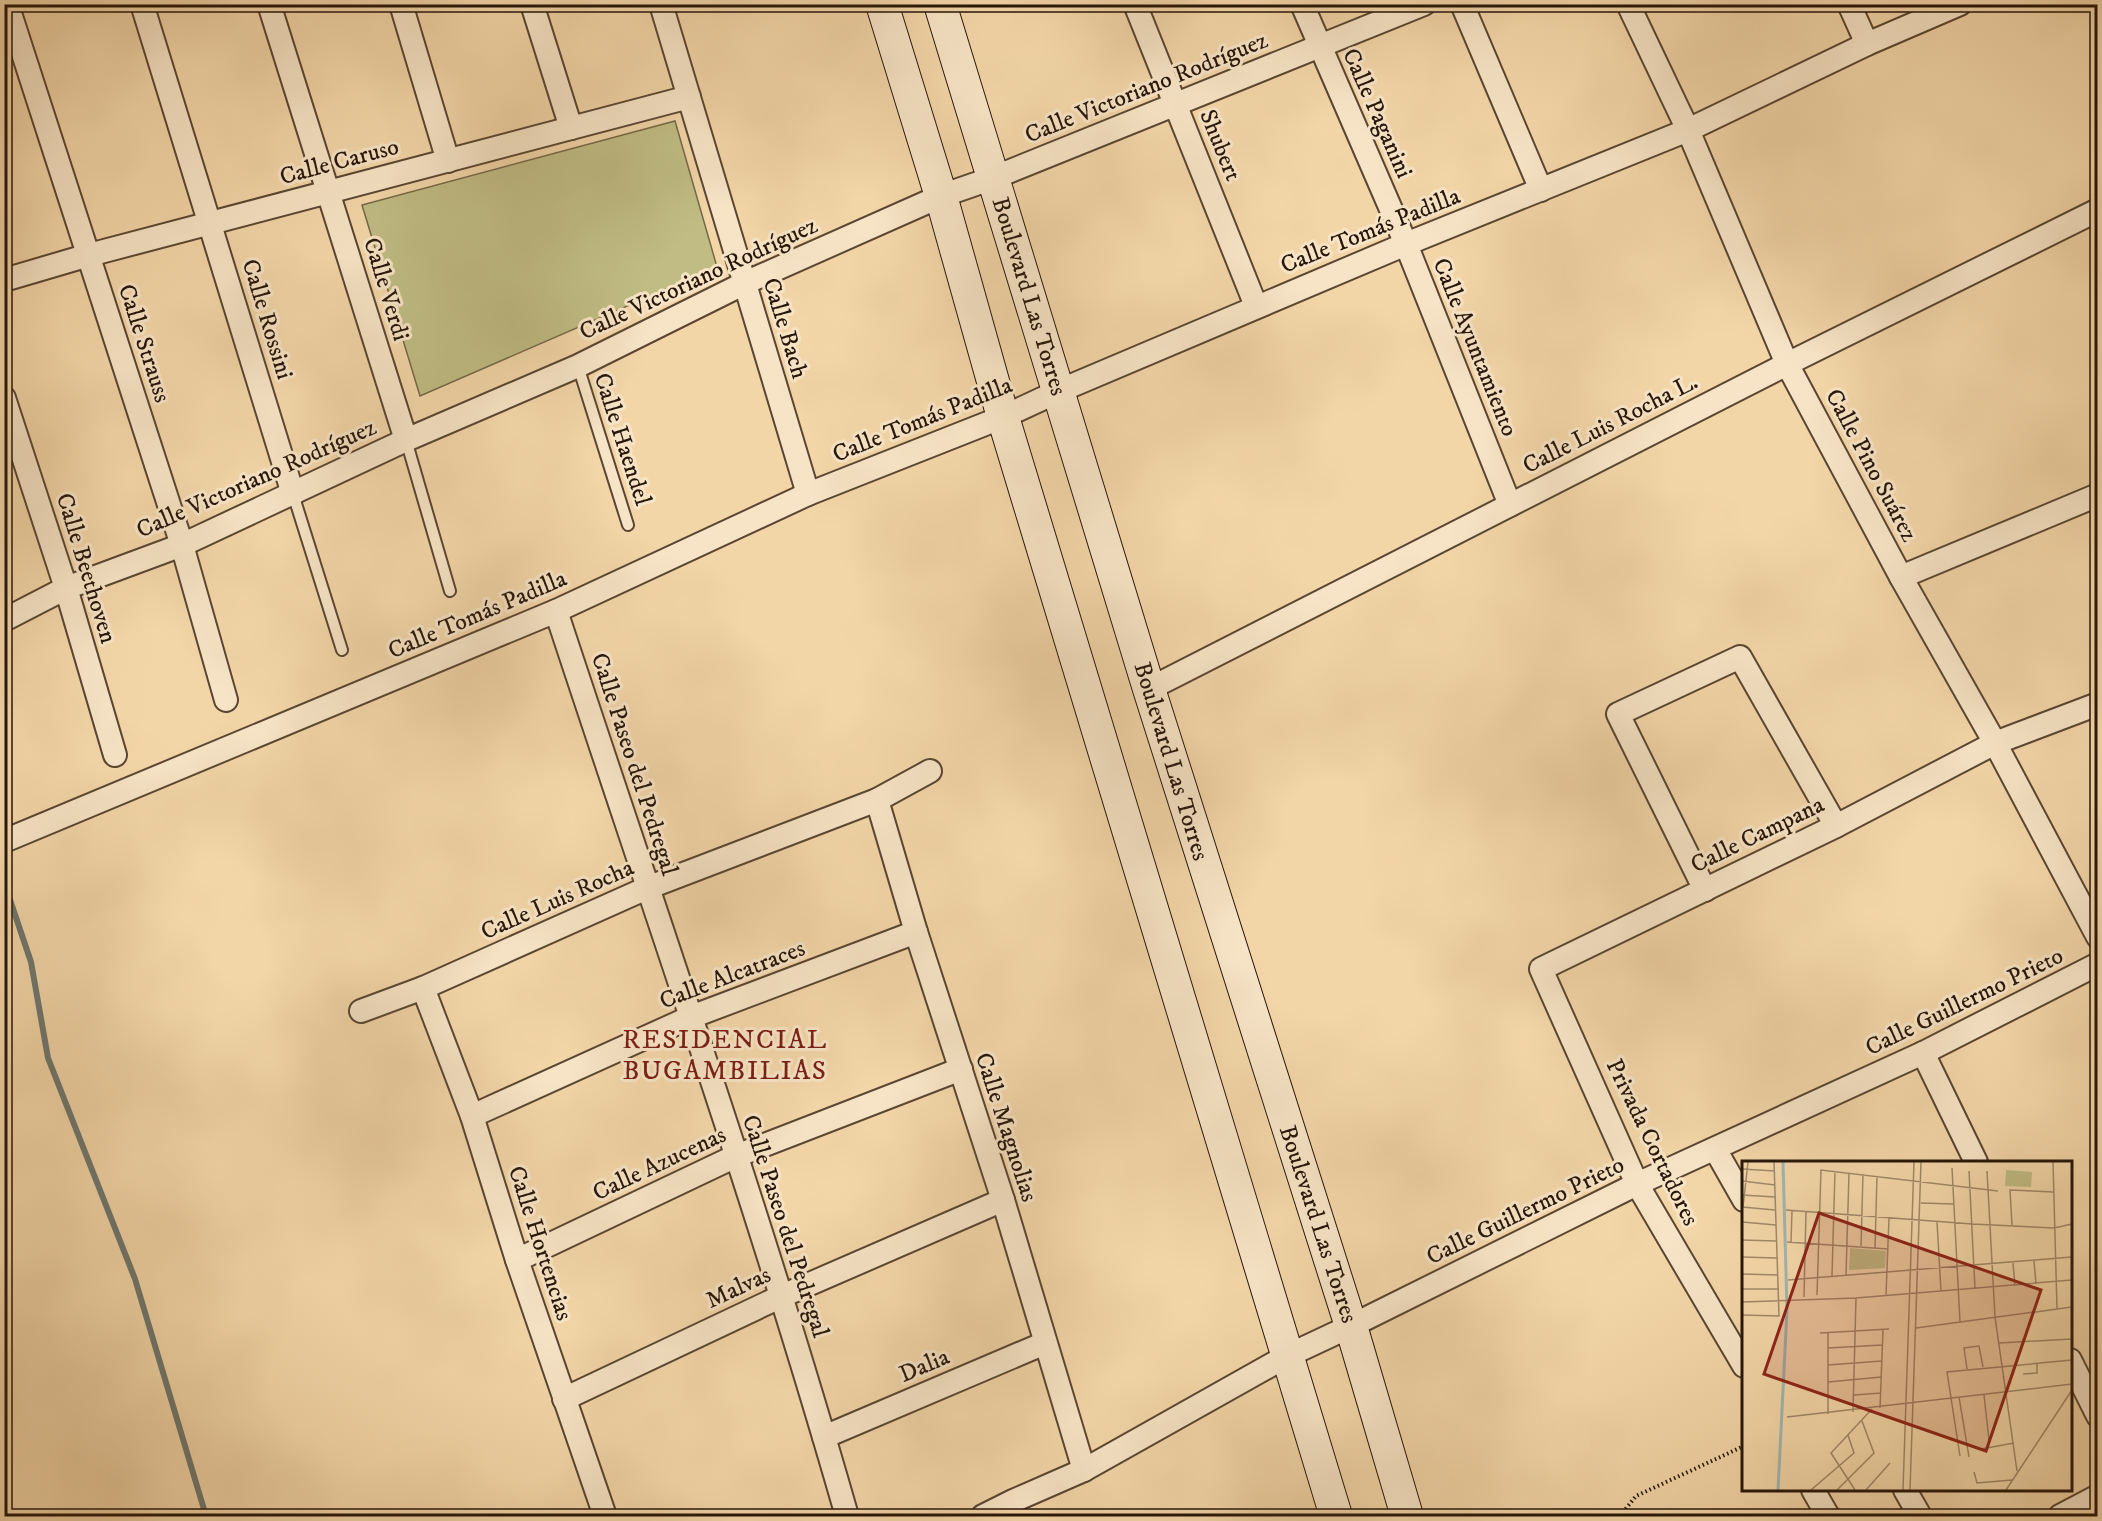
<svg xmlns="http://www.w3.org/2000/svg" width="2102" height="1521" font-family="'IM FELL DW Pica',serif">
<rect width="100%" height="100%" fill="#f3d6a8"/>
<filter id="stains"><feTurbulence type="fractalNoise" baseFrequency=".00333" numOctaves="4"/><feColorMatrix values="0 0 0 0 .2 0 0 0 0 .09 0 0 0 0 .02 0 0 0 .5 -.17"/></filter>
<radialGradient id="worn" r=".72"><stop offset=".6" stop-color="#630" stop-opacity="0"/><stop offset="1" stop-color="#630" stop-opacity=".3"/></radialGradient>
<polygon fill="#c0bc84" stroke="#746947" stroke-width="1.5" points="675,121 717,267 420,396 362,205"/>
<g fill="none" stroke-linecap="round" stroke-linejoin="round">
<polyline stroke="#6f776f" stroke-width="6" points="4,882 31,962 48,1058 135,1279 206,1516"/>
<g stroke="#5a4632" stroke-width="14">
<g id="lane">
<polyline points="578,366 628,525"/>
<polyline points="406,440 450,591"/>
<polyline points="293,494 342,650"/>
</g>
</g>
<g stroke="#5a4632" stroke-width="26">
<g id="street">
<polyline points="7,4 182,545 226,700"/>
<polyline points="142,4 293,494"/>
<polyline points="269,4 406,440"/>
<polyline points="401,4 448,161"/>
<polyline points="532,4 571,128"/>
<polyline points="661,4 808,494"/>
<polyline points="1135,4 1256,306"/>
<polyline points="1302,4 1406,244 1510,505"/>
<polyline points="1462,4 1541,190"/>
<polyline points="1628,4 1688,130 1787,364 1901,577 1995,743 2098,937"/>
<polyline points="1849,4 1867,44"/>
<polyline points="4,280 89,255 689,97"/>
<polyline points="4,398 66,588 115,755"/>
<polyline points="1901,577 2098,495"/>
<path d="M556,611c99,301 204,601 291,905"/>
<polyline points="4,620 66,588 182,545 406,440 578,366 745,283 941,196 993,178 1424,4"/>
<polyline points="1149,689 1787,364 2098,210"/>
<polyline points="877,800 916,932 1003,1200 1084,1470"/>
<polyline points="4,841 556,611 808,494 1003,417 1059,391 1406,244 1688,130 1867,44 1960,4"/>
<polyline points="1705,890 1618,714 1740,657 1836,826"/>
<polyline points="423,988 472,1116 517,1260 605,1516"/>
<polyline points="361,1011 423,988 647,888 877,800 930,771"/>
<polyline points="1923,1053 1976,1162"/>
<polyline points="472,1116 691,1017 916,932"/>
<polyline points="1715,1149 1744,1200"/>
<polyline points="517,1260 736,1156 961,1069"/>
<polyline points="2070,1360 2098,1416"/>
<polyline points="1744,1366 1637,1184 1541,969 1836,826 1995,743 2098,704"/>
<polyline points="564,1399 782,1296 1003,1200"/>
<polyline points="824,1437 1045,1343"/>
<polyline points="1813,1490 1828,1516"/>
<polyline points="1905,1490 1920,1516"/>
<polyline points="983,1516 1013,1501 1084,1470 1287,1356 1351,1326 1637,1184 1923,1053 2098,964"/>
<polyline points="2060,1516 2098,1496"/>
</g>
</g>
<g stroke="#27160a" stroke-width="34">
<g id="secondary">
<polyline points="882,4 941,196 1003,417 1336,1516"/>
<polyline points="940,4 1149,689 1351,1326 1407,1516"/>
</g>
</g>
<polyline stroke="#27160a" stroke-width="4" stroke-dasharray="1.5 3" stroke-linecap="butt" points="1620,1516 1636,1496 1744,1446"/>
<use href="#lane" stroke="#f7e4c6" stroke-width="10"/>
<use href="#street" stroke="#f7e4c6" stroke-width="22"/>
<use href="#secondary" stroke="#f7e4c6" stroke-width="32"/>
</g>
<g text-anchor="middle" stroke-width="6" stroke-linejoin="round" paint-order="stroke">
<g font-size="24" fill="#27160a" stroke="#f7e4c6">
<text transform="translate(1146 87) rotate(-22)" y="8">Calle Victoriano Rodríguez</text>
<text transform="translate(1378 113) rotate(66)" y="8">Calle Paganini</text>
<text transform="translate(1221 145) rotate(68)" y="8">Shubert</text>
<text transform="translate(339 161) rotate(-15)" y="8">Calle Caruso</text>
<text transform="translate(1370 230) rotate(-22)" y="8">Calle Tomás Padilla</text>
<text transform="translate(698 278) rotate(-25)" y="8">Calle Victoriano Rodríguez</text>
<text transform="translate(387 289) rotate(73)" y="8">Calle Verdi</text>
<text transform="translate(1030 296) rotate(73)" y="8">Boulevard Las Torres</text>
<text transform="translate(268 319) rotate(73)" y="8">Calle Rossini</text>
<text transform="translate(786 328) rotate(73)" y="8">Calle Bach</text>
<text transform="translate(145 343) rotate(72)" y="8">Calle Strauss</text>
<text transform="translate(1476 347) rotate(68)" y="8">Calle Ayuntamiento</text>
<text transform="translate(922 419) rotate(-22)" y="8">Calle Tomás Padilla</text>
<text transform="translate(1610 423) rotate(-27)" y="8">Calle Luis Rocha L.</text>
<text transform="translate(623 439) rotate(72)" y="8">Calle Haendel</text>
<text transform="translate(1872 465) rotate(62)" y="8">Calle Pino Suárez</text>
<text transform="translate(256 478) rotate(-24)" y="8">Calle Victoriano Rodríguez</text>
<text transform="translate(87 568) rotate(73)" y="8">Calle Beethoven</text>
<text transform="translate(477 614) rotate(-23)" y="8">Calle Tomás Padilla</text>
<text transform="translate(1172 761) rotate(73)" y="8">Boulevard Las Torres</text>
<text transform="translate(635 764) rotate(72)" y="8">Calle Paseo del Pedregal</text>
<text transform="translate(1757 834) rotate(-26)" y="8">Calle Campana</text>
<text transform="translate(557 899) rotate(-24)" y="8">Calle Luis Rocha</text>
<text transform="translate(732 974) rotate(-21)" y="8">Calle Alcatraces</text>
<text transform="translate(1964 1001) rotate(-26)" y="8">Calle Guillermo Prieto</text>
<text transform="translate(1007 1127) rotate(72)" y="8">Calle Magnolias</text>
<text transform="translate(1653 1142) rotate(64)" y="8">Privada Cortadores</text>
<text transform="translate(659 1163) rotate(-25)" y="8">Calle Azucenas</text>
<text transform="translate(1525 1210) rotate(-26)" y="8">Calle Guillermo Prieto</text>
<text transform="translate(1319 1224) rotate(72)" y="8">Boulevard Las Torres</text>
<text transform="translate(786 1226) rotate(72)" y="8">Calle Paseo del Pedregal</text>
<text transform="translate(541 1243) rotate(72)" y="8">Calle Hortencias</text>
<text transform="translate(738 1287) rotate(-25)" y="8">Malvas</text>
<text transform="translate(924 1365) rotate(-23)" y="8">Dalia</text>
</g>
<g font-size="27" letter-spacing="1.5" fill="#7a1f14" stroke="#f7e4c6">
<text x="725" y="1048">RESIDENCIAL<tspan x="725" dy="31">BUGAMBILIAS</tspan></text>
</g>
</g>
<g transform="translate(1742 1161)">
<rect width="330" height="330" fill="#f3d6a8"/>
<path d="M264,9l26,2 -1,15 -26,-1zM108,87l36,3 -1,17 -36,2z" fill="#c0bc84"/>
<path fill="none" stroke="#9fb7b2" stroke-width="3" d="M36,329l9,-180 -4,-148"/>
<path fill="none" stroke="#a18969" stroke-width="1.5" d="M311,1l4,147M210,7l8,154M0,8l33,2M227,10l6,118M245,10l8,146 22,154M0,20l33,4M0,34l33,2M179,42l32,1M0,46l33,3M1,46l5,-45M44,49l186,14 82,4 18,-4M0,61l34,3M195,61l4,69M270,64l-2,-35 43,2M0,79l34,1M45,81l101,7M49,81l1,-31M119,85l2,-72M133,87l2,-72M0,96l35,1M292,100l2,23M271,102l2,23M0,113l36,1M104,114l3,-102M90,115l3,-105M46,119l284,-23M0,128h37M75,134l4,-125 177,21M144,134l3,-77M62,136l2,-85M0,141l114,-4 216,-18M0,154l37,1 -5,-154M174,167l156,-21M78,172l69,-4M86,172v81M257,182l73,-4M86,187l54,-3M86,204l54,-4M225,208l-3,-21 15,-2 4,21M281,213l14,-1v-10M86,221l53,-5M112,234l27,-2M242,234l5,45M217,236l10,60M138,247l3,-78M111,251l3,-114M45,256l285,-33M239,288l33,-6M218,295l-13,-84 125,-12M232,311l3,11 35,-3M69,329l43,-37 -6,-18M95,329l37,-37 -12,-32M113,329l-24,-37 41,-44M124,329l24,-27M161,329l11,-328M168,329l11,-328M264,329l66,-100"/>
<path fill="#8f2418" fill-opacity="0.15" stroke="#8f2418" stroke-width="3" d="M77,52l222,77 -55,161 -222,-77z"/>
<rect width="330" height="330" fill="none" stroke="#27160a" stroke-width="3"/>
</g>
<rect width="2102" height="1521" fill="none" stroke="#f3d6a8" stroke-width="24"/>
<rect x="6" y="6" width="2090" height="1509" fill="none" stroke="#27160a" stroke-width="3"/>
<rect x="12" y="12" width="2078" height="1497" fill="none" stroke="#27160a" stroke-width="1.5"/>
<rect width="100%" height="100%" filter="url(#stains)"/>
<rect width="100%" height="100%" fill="url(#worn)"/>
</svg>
